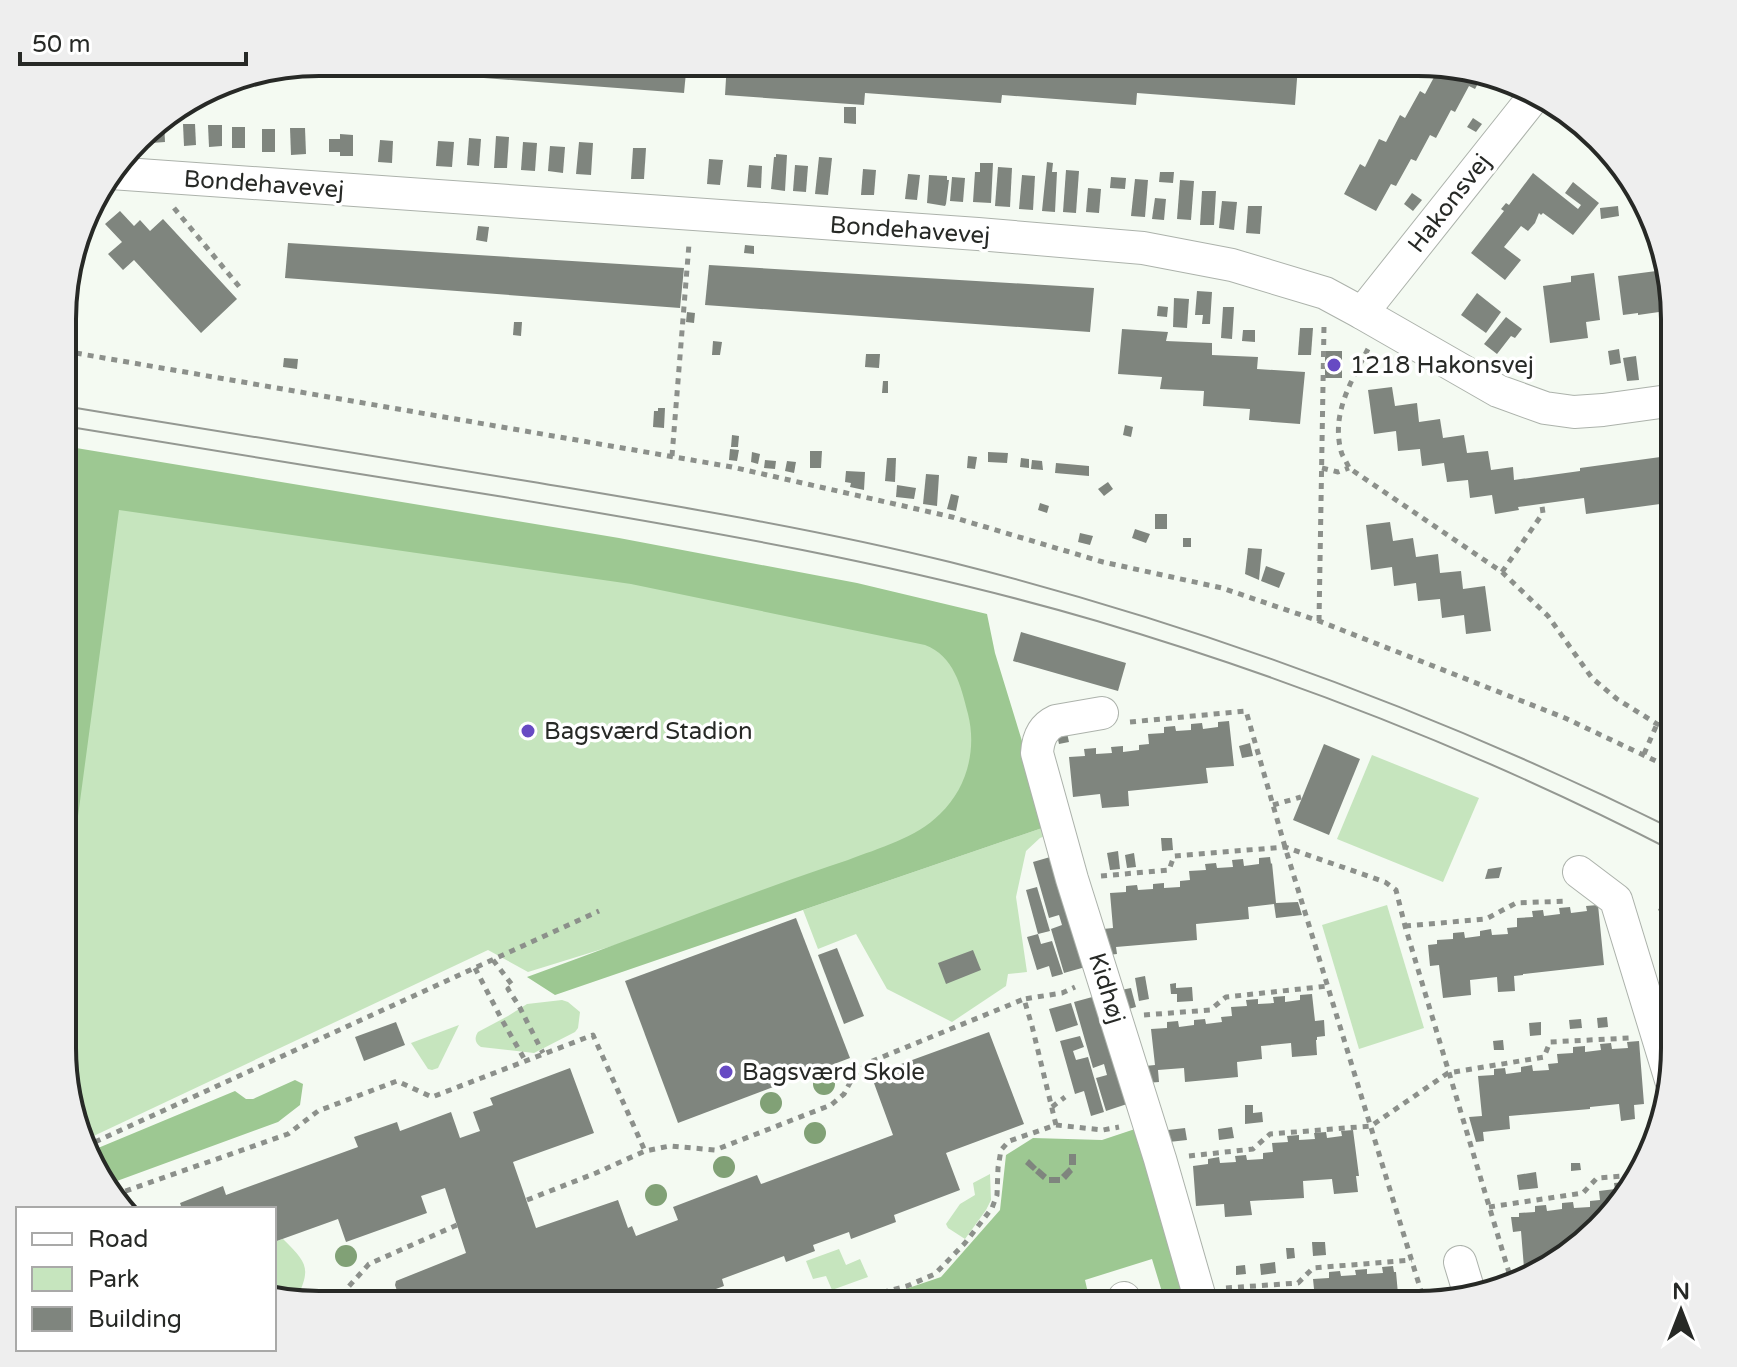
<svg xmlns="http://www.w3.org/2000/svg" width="1737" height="1367" font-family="'Varela Round',sans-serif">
<rect width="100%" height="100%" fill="#f4faf2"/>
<g fill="#c6e5be">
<polygon points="64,477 644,569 972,641 1013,822 528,972 488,950 83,1141 63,1065"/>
<polygon points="1372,755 1479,798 1443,882 1337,839"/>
<polygon points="1048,826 1050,834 1040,838 1026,851 1016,897 1027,972 1008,974 1006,986 952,1022 887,989 856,934 818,949 803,910"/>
<polygon points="1387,905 1424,1028 1359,1049 1322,925"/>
<path d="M562,1000l6,2 12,10 -2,16 -3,4 -41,21 -53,-6c-6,-4 -7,-9 -3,-15l30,-16 19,-12z"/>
<polygon points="459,1025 438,1068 432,1070 428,1069 411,1043"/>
<polygon points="990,1174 991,1200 986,1210 965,1239 948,1228 946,1224 960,1204 975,1195 973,1183"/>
<path d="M283,1239c26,26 28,29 12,64l-21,-5v-27l3,-2 -3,-10v-17z"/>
<polygon points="839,1249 846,1265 860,1259 868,1277 832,1290 826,1276 813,1279 806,1261"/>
</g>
<g fill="#9dc892">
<path d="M64,446l555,92 238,45 130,31 8,39 53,173 -493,169 -28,-18c82,-30 164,-61 246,-91 25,-9 50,-18 75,-26 31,-12 68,-22 92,-46 27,-26 37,-64 28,-100 -7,-28 -14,-58 -43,-69l-294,-61 -512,-74 -56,418z"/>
<polygon points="295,1080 303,1084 300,1105 278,1122 106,1185 88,1161 86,1153 235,1091 246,1099 253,1099"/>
<polygon points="1135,1129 1188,1305 1166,1305 1152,1259 1085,1280 1088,1293 1047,1305 829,1305 870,1301 941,1277 1000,1210 1006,1155 1033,1138 1102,1140"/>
</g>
<g fill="#7f857e">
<polygon points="319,62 331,62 332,75 306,77 306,71 259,74 259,72"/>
<polygon points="406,62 687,62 684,93 405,72"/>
<polygon points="727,62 827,62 864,65 864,62 1001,64 1001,62 1136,64 1136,62 1244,62 1298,66 1295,105 1137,93 1136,105 1002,95 1001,103 865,93 864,105 725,95"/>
<polygon points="1447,65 1483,74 1475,89 1469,86 1455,112 1451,110 1436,138 1430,135 1416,161 1411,159 1396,186 1391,184 1376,211 1344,194 1360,164 1365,167 1379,139 1386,142 1400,115 1405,118 1420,91 1425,94 1440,66 1445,69"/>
<polygon points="844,107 856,107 856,124 844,123"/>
<polygon points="1473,118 1482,124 1476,132 1467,127"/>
<polygon points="164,121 165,142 151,143 150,126 156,122"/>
<polygon points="183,124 195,124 196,145 184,146"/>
<polygon points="208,125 222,125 222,146 209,147"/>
<rect x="232" y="127" width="13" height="21"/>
<polygon points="290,128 305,128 306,154 291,155"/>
<rect x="262" y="129" width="13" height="23"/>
<polygon points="340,134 353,135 353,156 340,156 340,152 329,152 329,139 340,139"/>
<polygon points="496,136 509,137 507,168 494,168"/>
<polygon points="469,138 481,139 479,166 467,165"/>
<polygon points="380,140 393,141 392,163 378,162"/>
<polygon points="438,141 454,142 452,167 436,166"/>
<polygon points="523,142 537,143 535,171 521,170"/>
<polygon points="579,142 593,143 591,175 576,174"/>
<polygon points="550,146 565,147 563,173 548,171"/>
<polygon points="633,148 646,148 644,179 631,179"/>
<polygon points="776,154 787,155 785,191 771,189 774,157 776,157"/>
<polygon points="819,157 832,158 828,195 815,194"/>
<polygon points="709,159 723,160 720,185 707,184"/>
<polygon points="1047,162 1053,163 1052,172 1057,172 1055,212 1042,211"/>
<polygon points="980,163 993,163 991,203 973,202 975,172 980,172"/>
<polygon points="749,165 762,166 761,188 747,187"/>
<polygon points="795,165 808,166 806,192 793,191"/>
<polygon points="998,167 1012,168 1010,207 995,206"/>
<polygon points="863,169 876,170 874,195 861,195"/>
<polygon points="1066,170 1079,171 1076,213 1063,212"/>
<polygon points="1160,172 1174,172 1173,183 1159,182"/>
<polygon points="1533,173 1578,209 1581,205 1565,193 1573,182 1599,203 1573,235 1543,213 1541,215 1539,213 1535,223 1528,231 1521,226 1504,247 1521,260 1505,280 1471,253 1504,211 1501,209 1506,203 1509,205"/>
<polygon points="908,174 920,175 917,200 905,199"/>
<polygon points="929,175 947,176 947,180 949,180 946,204 945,206 927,203"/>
<polygon points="1022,175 1035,176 1033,210 1019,209"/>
<polygon points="952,177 965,178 963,202 950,201"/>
<polygon points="1111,177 1126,178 1125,189 1110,188"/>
<polygon points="1135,179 1148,180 1145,217 1131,216"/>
<polygon points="1180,180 1194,181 1191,220 1177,219"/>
<polygon points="1088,188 1101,189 1099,213 1086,212"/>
<polygon points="1202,191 1216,191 1214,225 1200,225"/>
<polygon points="1412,193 1422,200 1413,211 1404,204"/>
<polygon points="1155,198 1166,199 1164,220 1152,219"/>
<polygon points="1222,201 1237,202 1234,230 1219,228"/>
<polygon points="1248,206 1262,206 1260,234 1246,233"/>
<polygon points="1618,206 1619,216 1601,219 1600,208"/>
<polygon points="120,211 134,226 140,220 150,231 163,219 237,299 201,333 134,260 123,270 108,254 122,242 105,224"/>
<polygon points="478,226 489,227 487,242 476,240"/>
<polygon points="288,243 684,268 680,308 285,278"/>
<polygon points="745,245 754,246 754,254 744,253"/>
<polygon points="709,265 1094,288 1090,332 705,305"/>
<polygon points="1664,270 1673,310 1638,315 1638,313 1623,315 1618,276"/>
<polygon points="1594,273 1600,320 1586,322 1588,338 1550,343 1543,286 1571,282 1571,276"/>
<polygon points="1197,291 1212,292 1210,324 1202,324 1203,315 1195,315"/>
<polygon points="1477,293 1501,312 1486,333 1461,315"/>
<polygon points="1174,298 1189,299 1187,328 1173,327"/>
<polygon points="1158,306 1168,307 1167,317 1157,316"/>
<polygon points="1223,307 1234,307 1232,339 1221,338"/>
<polygon points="687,312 695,313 694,323 686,322"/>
<polygon points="1506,317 1522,329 1515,338 1511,336 1497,354 1484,344"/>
<polygon points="514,322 522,322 521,336 513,335"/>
<polygon points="1300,328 1313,328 1311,355 1298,355"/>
<polygon points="1122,329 1168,332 1166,341 1212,343 1212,355 1258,357 1257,369 1305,372 1300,424 1249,420 1250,409 1203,406 1204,391 1160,389 1162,377 1118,374"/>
<polygon points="1243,330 1255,330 1255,342 1242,341"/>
<polygon points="713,341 722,342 720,355 712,355"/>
<polygon points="1619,349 1621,363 1610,365 1608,351"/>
<rect x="1325" y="351" width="17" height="27"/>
<polygon points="866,354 880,354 879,368 865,367"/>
<polygon points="1636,356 1639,380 1627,381 1623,358"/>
<polygon points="284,358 298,359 297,369 283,367"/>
<polygon points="883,381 888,381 888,393 882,393"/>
<polygon points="1392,387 1395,406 1417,403 1419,422 1440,419 1443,438 1464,435 1467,453 1488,451 1491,470 1513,467 1514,480 1580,471 1580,468 1675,455 1675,502 1586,514 1584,498 1518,507 1519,510 1495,514 1492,495 1470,498 1468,480 1447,482 1444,463 1422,466 1420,449 1398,451 1396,431 1374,434 1368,390"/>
<polygon points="658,408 665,408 664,428 653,427 654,411 658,411"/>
<polygon points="1125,425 1133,427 1131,437 1123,435"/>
<polygon points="732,435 739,436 738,447 731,447"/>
<polygon points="730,449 739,450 737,461 729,460"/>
<polygon points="810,451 822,451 821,468 810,468"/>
<polygon points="752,452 760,454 758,464 751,462"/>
<polygon points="988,452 1008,453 1007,463 988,462"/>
<polygon points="968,456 977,457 975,469 967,468"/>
<polygon points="887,458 896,458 895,482 885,481"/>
<polygon points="1021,458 1029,459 1029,468 1020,467"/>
<polygon points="765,460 776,461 775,469 764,468"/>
<polygon points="1032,460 1042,461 1043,470 1031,469"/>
<polygon points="787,461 796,462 794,473 785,471"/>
<polygon points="1056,463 1089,466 1089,476 1055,473"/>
<polygon points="846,471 865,472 864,490 850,487 851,483 845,482"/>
<polygon points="926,474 939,475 937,506 923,504"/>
<polygon points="1108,482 1113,489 1104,496 1098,489"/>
<polygon points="897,485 916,488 914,499 896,497"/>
<polygon points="951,494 959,496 956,511 947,509"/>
<polygon points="1040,503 1049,506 1047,513 1038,510"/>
<rect x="1155" y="514" width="12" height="15"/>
<polygon points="1390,522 1393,541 1413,538 1416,557 1438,554 1440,573 1461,571 1463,589 1485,586 1491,631 1466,634 1464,615 1442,618 1440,599 1418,601 1416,583 1394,586 1392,567 1371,570 1366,525"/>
<polygon points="1135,529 1150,534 1146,543 1132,538"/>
<polygon points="1080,533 1093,536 1090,545 1078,542"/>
<rect x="1183" y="538" width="8" height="9"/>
<polygon points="1248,548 1262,549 1259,580 1245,574"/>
<polygon points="1266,566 1285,573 1279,588 1261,581"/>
<polygon points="1021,632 1126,663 1118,691 1013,661"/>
<polygon points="1229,721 1234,766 1206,768 1208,783 1128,791 1129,806 1102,808 1100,794 1073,797 1069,757 1085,756 1084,749 1096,748 1096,754 1112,753 1111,747 1123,746 1123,752 1139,750 1139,745 1149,744 1148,734 1164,733 1164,727 1175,726 1176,731 1191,730 1191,724 1202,723 1203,729 1218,727 1218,722"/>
<polygon points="1067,733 1069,742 1059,744 1057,735"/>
<polygon points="1250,743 1253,756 1242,758 1239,746"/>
<polygon points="1324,744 1360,759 1329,835 1293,820"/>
<polygon points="1161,838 1172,838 1173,850 1162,851"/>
<polygon points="1118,851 1120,869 1110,870 1107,853"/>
<polygon points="1134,853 1136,867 1127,868 1125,855"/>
<polygon points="1057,855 1089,966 1064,973 1051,929 1062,925 1059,915 1049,918 1033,862"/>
<polygon points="1270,857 1271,864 1272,863 1276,903 1298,902 1302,915 1276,918 1274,904 1248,907 1249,919 1196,924 1197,940 1116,947 1117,954 1108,955 1103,929 1113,928 1110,893 1126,892 1126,886 1137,885 1138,890 1153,889 1153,884 1164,883 1164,888 1180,887 1180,881 1190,880 1189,871 1206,870 1205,864 1216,863 1217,868 1233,867 1232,860 1243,859 1244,866 1259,864 1259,858"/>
<polygon points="1502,867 1499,878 1485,879 1488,869"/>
<polygon points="1037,887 1050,931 1038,934 1026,890"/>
<polygon points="1667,896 1675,900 1675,907 1668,917 1658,910"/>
<polygon points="1598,905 1604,965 1523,974 1523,975 1514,976 1515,991 1498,992 1497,977 1470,980 1471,995 1443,998 1439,965 1430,966 1428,945 1437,944 1437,940 1453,939 1453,933 1464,932 1465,938 1480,936 1480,931 1491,929 1492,935 1508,934 1507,928 1517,927 1517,918 1533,917 1532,911 1543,910 1544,916 1560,914 1559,908 1570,907 1571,913 1587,911 1586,906"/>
<polygon points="796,918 850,1058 678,1123 625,981"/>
<polygon points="1038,934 1041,944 1052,941 1063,974 1052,977 1049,966 1037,970 1027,937"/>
<polygon points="837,948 864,1016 844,1024 818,955"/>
<polygon points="973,950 981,970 946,984 938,963"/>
<polygon points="1145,976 1149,999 1139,1001 1135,978"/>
<polygon points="1176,983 1176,988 1192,987 1193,1001 1177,1002 1177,994 1171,994 1170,984"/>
<polygon points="1131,988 1136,1007 1125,1010 1121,990"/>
<polygon points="1312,994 1315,1021 1324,1020 1325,1036 1317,1037 1317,1040 1316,1040 1317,1055 1292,1057 1291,1043 1261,1046 1262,1059 1237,1062 1238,1077 1185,1082 1184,1068 1158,1070 1159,1082 1146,1083 1145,1066 1155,1065 1151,1029 1167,1028 1167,1022 1178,1021 1179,1027 1194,1025 1194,1020 1205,1019 1206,1024 1222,1022 1221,1017 1232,1016 1231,1007 1247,1006 1246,1000 1258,999 1258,1004 1274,1003 1273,997 1285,996 1285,1002 1300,1000 1300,995"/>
<polygon points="1096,996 1127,1104 1106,1111 1096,1078 1107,1075 1104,1064 1093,1068 1074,1002"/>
<polygon points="1071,1003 1078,1025 1056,1032 1049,1009"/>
<polygon points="1607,1017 1608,1027 1598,1028 1597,1018"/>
<polygon points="1581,1019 1582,1028 1570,1029 1569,1020"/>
<polygon points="396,1022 405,1045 364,1061 355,1037"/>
<polygon points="1541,1022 1541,1035 1530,1036 1529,1023"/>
<polygon points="989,1032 1024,1124 946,1153 960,1190 894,1215 896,1222 851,1239 849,1232 813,1245 815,1251 786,1262 784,1256 722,1279 724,1286 681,1302 679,1295 654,1305 402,1305 395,1285 396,1281 466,1253 445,1188 421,1196 427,1213 346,1242 338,1219 274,1242 274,1209 182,1209 180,1203 223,1186 226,1195 358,1147 354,1137 397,1122 400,1131 451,1112 460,1138 480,1131 473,1112 493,1105 490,1098 570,1068 594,1133 513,1162 536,1228 618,1200 628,1228 632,1226 636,1236 678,1220 673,1207 757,1175 761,1184 893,1135 871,1075"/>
<polygon points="1080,1036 1084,1047 1073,1051 1076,1060 1088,1057 1104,1112 1091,1116 1084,1091 1075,1094 1060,1041"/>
<polygon points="1503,1040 1504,1050 1494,1050 1493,1041"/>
<polygon points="1639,1041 1644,1104 1634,1105 1635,1119 1621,1121 1619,1104 1590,1107 1590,1109 1509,1116 1510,1129 1483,1132 1484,1141 1476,1142 1469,1117 1482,1116 1478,1076 1494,1075 1494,1069 1505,1068 1506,1074 1521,1072 1521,1067 1532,1065 1533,1071 1549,1070 1548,1064 1558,1063 1557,1054 1573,1053 1573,1047 1585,1046 1585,1052 1601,1050 1600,1044 1611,1043 1612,1049 1628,1048 1627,1042"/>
<polygon points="1245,1105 1253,1105 1253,1113 1262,1112 1263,1122 1245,1124"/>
<polygon points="1232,1127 1234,1138 1219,1140 1218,1129"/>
<polygon points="1185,1128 1187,1140 1169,1142 1168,1130"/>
<polygon points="1353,1130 1359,1176 1356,1176 1358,1192 1334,1194 1332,1179 1303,1181 1304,1198 1250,1201 1252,1215 1225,1217 1224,1204 1196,1206 1193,1166 1208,1164 1208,1159 1219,1157 1220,1163 1236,1162 1235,1156 1246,1155 1247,1160 1263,1159 1263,1153 1273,1152 1272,1143 1288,1142 1287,1136 1299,1135 1299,1140 1315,1139 1314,1133 1326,1132 1327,1138 1342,1136 1341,1131"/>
<rect x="1069" y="1154" width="7" height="11"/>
<polygon points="1029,1159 1037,1167 1033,1171 1025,1164"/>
<polygon points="1571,1163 1580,1163 1581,1170 1571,1171"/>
<polygon points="1069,1167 1073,1172 1066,1180 1061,1175"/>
<polygon points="1039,1168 1047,1175 1043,1180 1035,1173"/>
<polygon points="1536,1172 1538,1188 1519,1190 1517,1175"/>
<rect x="1049" y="1177" width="11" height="6"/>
<polygon points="1626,1182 1626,1188 1630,1188 1611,1218 1564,1251 1551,1253 1551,1260 1543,1267 1524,1268 1521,1231 1513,1232 1511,1217 1519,1217 1519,1213 1535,1212 1535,1206 1546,1205 1547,1211 1562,1209 1562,1203 1573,1202 1574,1208 1590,1207 1590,1201 1600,1200 1599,1191 1615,1189 1614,1183"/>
<polygon points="1312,1242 1325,1242 1326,1255 1313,1256"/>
<polygon points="1286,1248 1294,1248 1295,1258 1287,1259"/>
<polygon points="1275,1262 1276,1273 1261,1275 1260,1264"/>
<polygon points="1245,1265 1246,1274 1236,1275 1236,1266"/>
<polygon points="1393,1266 1394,1272 1396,1272 1399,1305 1233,1305 1233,1302 1250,1300 1249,1294 1261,1293 1261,1299 1277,1298 1276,1292 1288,1291 1288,1296 1303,1295 1302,1290 1314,1289 1313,1279 1329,1278 1329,1272 1340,1271 1341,1276 1356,1275 1355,1270 1367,1269 1367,1274 1383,1273 1382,1267"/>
</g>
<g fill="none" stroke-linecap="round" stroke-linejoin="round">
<g stroke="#acb2ab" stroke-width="34">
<g id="minor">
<polyline points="111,173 978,234 1143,248 1232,265 1325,293 1362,313 1498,391 1545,408 1574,412 1603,410 1675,400"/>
<polyline points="1362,313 1536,94"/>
<path d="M1102,713l-46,8c-13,6 -18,17 -19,32l35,126 88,280 42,146"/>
<polyline points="1579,872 1616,900 1671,1080"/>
<polyline points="1460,1262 1470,1295"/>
<polyline points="1124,1298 1126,1305"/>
</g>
</g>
<g stroke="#8c908b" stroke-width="5" stroke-dasharray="6 6" stroke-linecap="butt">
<polyline points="174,208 242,290"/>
<path d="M1368,349c-16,31 -37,64 -27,102 1,5 6,11 8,17l153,104 46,44 44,62 25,21 40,25 18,7"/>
<polyline points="64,351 732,467 952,517 1103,562 1222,588 1319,621 1565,718 1675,770"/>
<polyline points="672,456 689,244"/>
<polyline points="1322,468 1338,472 1349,468"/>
<polyline points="1502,572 1543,513 1542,506"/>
<polyline points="1319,621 1324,326"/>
<polyline points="1130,722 1246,711 1285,847 1425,1304"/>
<polyline points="1644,754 1657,724"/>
<polyline points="1273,805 1301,797"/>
<polyline points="1101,876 1169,870 1174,856 1285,847 1385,882 1396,890 1405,926 1513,1286"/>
<polyline points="1405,926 1486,919 1516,903 1567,901"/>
<polyline points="493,960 513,986 508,989 519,1006 543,1053"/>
<polyline points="475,968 502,1020 525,1060"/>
<polyline points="1144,1015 1210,1010 1226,997 1328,986"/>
<polyline points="1052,1107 1065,1097"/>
<polyline points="1056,1125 1032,1026 1024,999 1062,993 1075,987"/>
<polyline points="84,1147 599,911"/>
<polyline points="1189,1156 1253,1149 1270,1134 1371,1126 1448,1073 1544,1057 1550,1042 1629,1038"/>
<polyline points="114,1195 288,1134 318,1111 397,1081 432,1097 593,1035 645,1151"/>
<polyline points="527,1200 596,1173 645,1151 670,1146 715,1150 831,1105 844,1094 854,1075 870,1062 1024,999"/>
<polyline points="1489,1207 1583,1193 1597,1178 1638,1175"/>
<polyline points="1226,1288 1298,1283 1313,1268 1412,1260"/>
<polyline points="333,1304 369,1264 457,1225"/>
<polyline points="812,1305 820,1301 873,1295 907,1286 935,1274 965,1243 992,1208 997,1195 998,1168 1001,1150 1009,1141 1056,1125 1103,1130 1119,1127"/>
<polyline points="1065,1305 1070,1305"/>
</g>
<use href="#minor" stroke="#fff" stroke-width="32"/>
<g stroke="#949892" stroke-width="2">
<path d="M64,406c152,25 304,49 457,74 143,24 288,47 429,82 251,63 493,153 725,268"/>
<path d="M64,426c147,24 293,48 440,71 199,33 399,67 593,124 199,59 394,136 578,231"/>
</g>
</g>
<g fill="#81a176">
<circle cx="824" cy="1084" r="11"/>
<circle cx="771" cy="1103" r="11"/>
<circle cx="815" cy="1133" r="11"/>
<circle cx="724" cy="1167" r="11"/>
<circle cx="656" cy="1195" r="11"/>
<circle cx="346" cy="1256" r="11"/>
</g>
<g fill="#674ac3" stroke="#fff" stroke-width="3">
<circle cx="1334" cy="365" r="8"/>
<circle cx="528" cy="731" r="8"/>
<circle cx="726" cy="1072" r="8"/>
</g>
<g text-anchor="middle" stroke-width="7" stroke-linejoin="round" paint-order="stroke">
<g font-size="24" fill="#272926" stroke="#fff">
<text transform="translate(264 184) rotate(4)" y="8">Bondehavevej</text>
<text transform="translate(1449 203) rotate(-52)" y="8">Hakonsvej</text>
<text transform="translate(910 230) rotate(4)" y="8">Bondehavevej</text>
<text transform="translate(1107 988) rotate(73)" y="8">Kidhøj</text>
</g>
<g font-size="24" fill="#272926" stroke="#fff" text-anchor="start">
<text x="1350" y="373">1218 Hakonsvej</text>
<text x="544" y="739">Bagsværd Stadion</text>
<text x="742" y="1080">Bagsværd Skole</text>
</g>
</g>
<path d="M0 0H1737V1367H0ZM319 76H1418A243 243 0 0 1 1661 319V1048A243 243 0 0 1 1418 1291H319A243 243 0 0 1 76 1048V319A243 243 0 0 1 319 76Z" fill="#eee" fill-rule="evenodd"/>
<path fill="none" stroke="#272926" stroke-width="4" d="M319 76H1418A243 243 0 0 1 1661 319V1048A243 243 0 0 1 1418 1291H319A243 243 0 0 1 76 1048V319A243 243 0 0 1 319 76Z"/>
<rect x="16" y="1207" width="260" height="144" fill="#ffffff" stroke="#a9a9a8" stroke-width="2"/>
<rect x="32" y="1233" width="40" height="12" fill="#ffffff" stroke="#a9a9a8" stroke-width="2"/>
<text x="88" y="1247" font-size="24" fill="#272926">Road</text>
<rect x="32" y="1267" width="40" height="24" fill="#c6e5be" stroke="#a9a9a8" stroke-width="2"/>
<text x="88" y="1287" font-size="24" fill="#272926">Park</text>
<rect x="32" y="1307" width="40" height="24" fill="#7f857e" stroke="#a9a9a8" stroke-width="2"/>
<text x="88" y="1327" font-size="24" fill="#272926">Building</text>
<g transform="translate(1681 1311)" stroke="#ffffff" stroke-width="6" paint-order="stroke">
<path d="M0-6L14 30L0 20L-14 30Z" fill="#272926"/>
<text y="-12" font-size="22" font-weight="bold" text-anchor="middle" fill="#272926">N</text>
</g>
<path d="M20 52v12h226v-12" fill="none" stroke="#272926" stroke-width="4"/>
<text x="32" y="52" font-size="24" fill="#272926" stroke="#ffffff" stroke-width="6" paint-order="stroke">50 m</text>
</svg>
